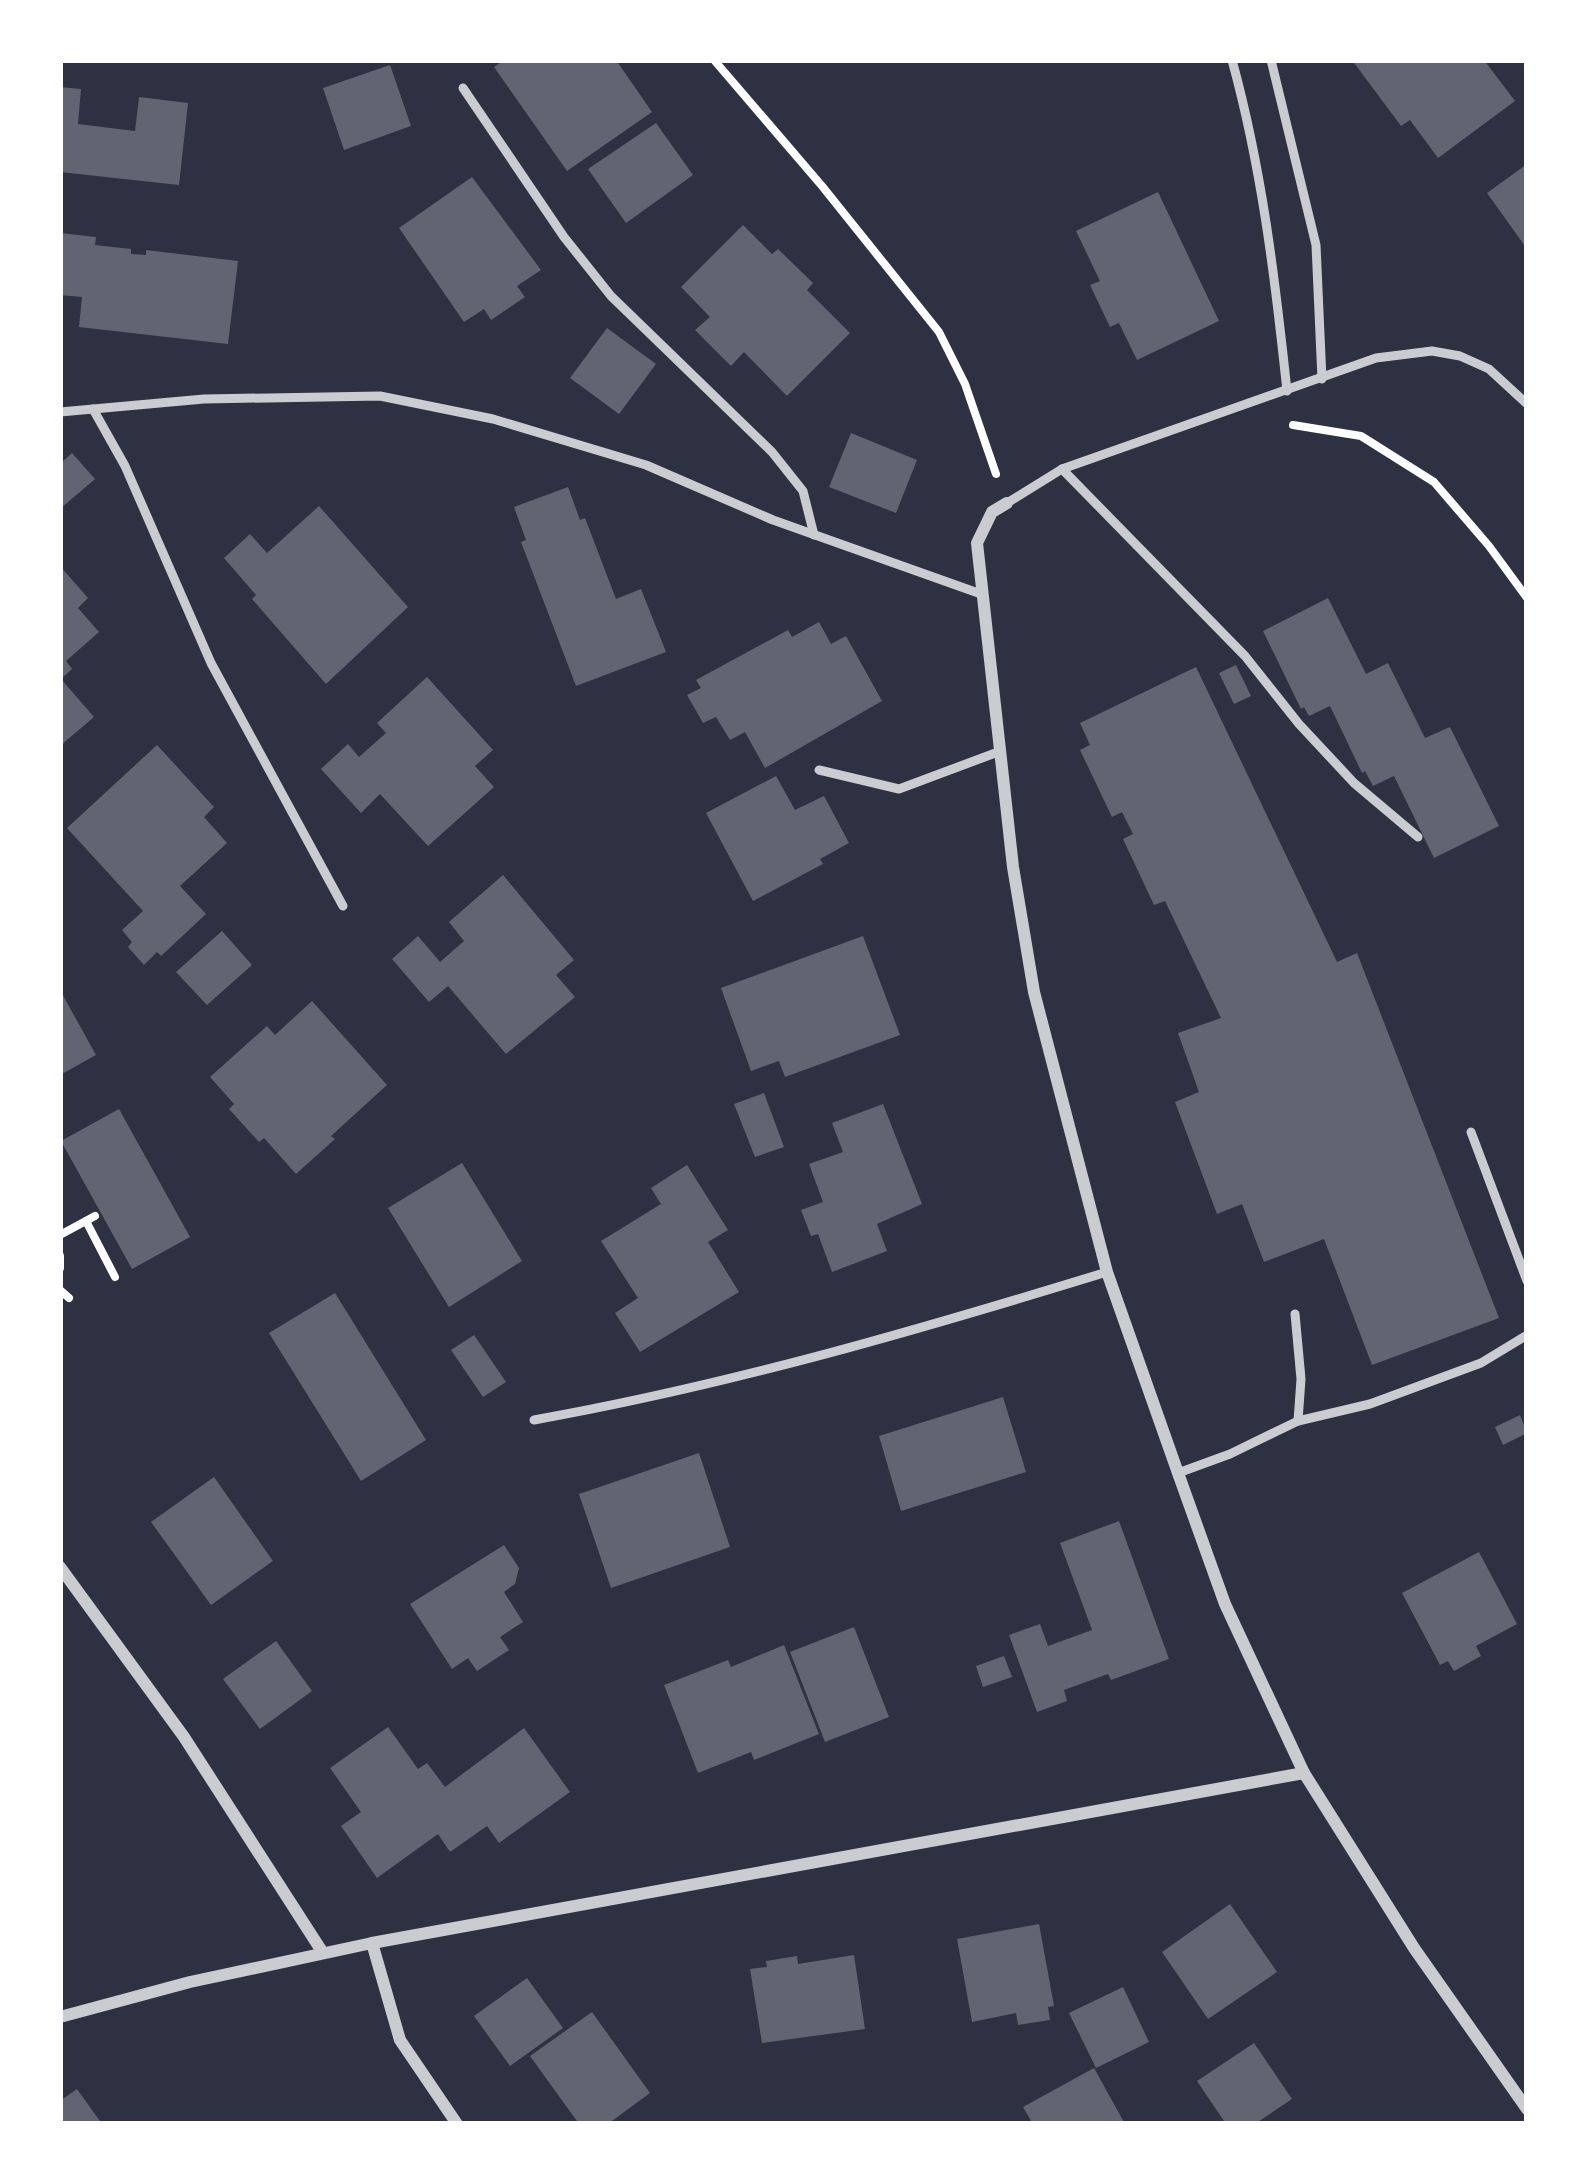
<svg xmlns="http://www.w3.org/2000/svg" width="1587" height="2184" font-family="'Fira Sans',sans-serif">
<rect width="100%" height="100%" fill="#2d3142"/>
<g fill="#626471">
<polygon points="504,60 616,60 652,112 567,171 494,67"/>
<polygon points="1352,60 1484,60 1515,101 1438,158 1410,120 1401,126"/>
<polygon points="390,65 411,126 344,150 323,88"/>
<polygon points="60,87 81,89 78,124 135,131 139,97 188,103 179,185 60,172"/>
<polygon points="656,123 693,175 626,223 588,169"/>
<polygon points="1527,164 1527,249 1487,193"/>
<polygon points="472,177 541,270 517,286 525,297 491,320 484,309 464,322 399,228"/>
<polygon points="1158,192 1219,321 1137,360 1119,323 1110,327 1090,285 1100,281 1076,231"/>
<polygon points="743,225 772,254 778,249 813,283 807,290 850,333 787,396 744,352 731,366 695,330 710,317 681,287"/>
<polygon points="60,233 96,237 95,245 131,249 131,254 146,255 146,250 238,261 228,344 79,327 82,297 60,295"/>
<polygon points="607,328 656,364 619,414 570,378"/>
<polygon points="851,433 917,460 896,513 829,487"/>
<polygon points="72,453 95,479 60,509 60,464"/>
<polygon points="568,487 580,520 585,518 616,599 641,589 666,652 576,686 521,542 526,540 514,507"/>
<polygon points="319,506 408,607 326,684 252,599 256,595 224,558 250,534 267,553"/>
<polygon points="60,566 88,598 78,608 99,632 66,661 72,669 61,679 94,717 60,746"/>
<polygon points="1328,598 1366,674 1388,663 1425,738 1450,727 1499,826 1434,858 1394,776 1373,786 1365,771 1362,773 1330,706 1309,716 1304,707 1301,709 1263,631"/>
<polygon points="819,622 831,644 846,636 882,701 765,768 745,732 730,740 716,717 703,723 687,695 701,688 696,680 788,630 792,637"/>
<polygon points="1236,665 1251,696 1234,704 1219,673"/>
<polygon points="1196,667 1337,962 1357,953 1499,1318 1372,1365 1324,1239 1264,1262 1242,1204 1217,1214 1175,1102 1199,1092 1178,1033 1221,1018 1165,901 1154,905 1123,839 1133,834 1122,812 1112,817 1080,750 1090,745 1080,723"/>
<polygon points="427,677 493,750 475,766 494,787 428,846 380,794 361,813 321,769 348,744 359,757 386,733 377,723"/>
<polygon points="157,745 214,807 204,817 227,843 180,886 206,914 161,956 157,952 144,965 128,947 132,942 122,930 143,911 67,828"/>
<polygon points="776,776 795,810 824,796 849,843 820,859 823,864 753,901 706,813"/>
<polygon points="503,875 574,960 556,975 575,997 506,1054 448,986 429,1002 392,959 418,936 440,962 464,941 449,922"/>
<polygon points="222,931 252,965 207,1005 176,972"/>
<polygon points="863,936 900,1035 785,1077 779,1061 751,1071 721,988"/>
<polygon points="60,990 96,1055 60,1075"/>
<polygon points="312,1001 387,1085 331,1136 335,1139 296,1174 264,1138 259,1142 229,1109 234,1104 210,1077 267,1026 275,1035"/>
<polygon points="764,1093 784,1147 755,1157 734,1104"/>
<polygon points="883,1104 922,1204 877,1224 887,1251 832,1272 818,1234 811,1236 801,1210 823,1202 809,1164 843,1152 832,1123"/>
<polygon points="119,1109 190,1237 132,1269 61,1141"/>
<polygon points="462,1163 522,1261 449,1307 388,1208"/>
<polygon points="687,1165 728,1230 708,1242 739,1292 640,1352 615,1313 638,1298 601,1241 661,1204 651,1188"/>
<polygon points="335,1293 426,1440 361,1481 269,1333"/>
<polygon points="474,1335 506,1382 483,1397 451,1350"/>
<polygon points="1003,1397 1026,1472 901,1511 879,1436"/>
<polygon points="1520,1415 1527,1433 1503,1445 1495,1427"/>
<polygon points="699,1453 730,1547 611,1588 579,1494"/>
<polygon points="214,1477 273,1561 211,1605 151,1522"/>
<polygon points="1119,1521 1169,1659 1111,1680 1108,1674 1064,1690 1067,1701 1037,1712 1009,1635 1040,1624 1048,1646 1092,1630 1060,1543"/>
<polygon points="504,1545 519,1568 515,1584 504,1592 523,1622 500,1637 509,1650 477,1671 468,1658 452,1669 410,1604"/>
<polygon points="1479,1552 1517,1624 1476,1646 1481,1656 1454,1671 1448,1661 1440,1665 1402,1593"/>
<polygon points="854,1627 889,1717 825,1742 790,1652"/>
<polygon points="276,1641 312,1691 260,1729 223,1679"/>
<polygon points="784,1645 819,1734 754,1760 751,1752 698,1773 664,1685 728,1660 731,1667"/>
<polygon points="1004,1656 1012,1677 983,1687 976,1666"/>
<polygon points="388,1727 418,1769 427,1763 445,1787 524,1728 570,1792 499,1843 487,1826 450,1852 438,1834 377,1878 341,1826 361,1812 330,1768"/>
<polygon points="1230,1904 1277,1972 1208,2019 1162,1952"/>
<polygon points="1039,1924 1054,2006 1048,2007 1050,2020 1018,2025 1016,2013 972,2022 957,1939"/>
<polygon points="854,1955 865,2029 762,2043 750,1969 767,1967 766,1961 797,1956 798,1964"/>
<polygon points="527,1978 563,2028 510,2066 474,2016"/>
<polygon points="1123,1987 1149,2042 1096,2068 1069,2013"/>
<polygon points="592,2012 650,2093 608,2124 579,2124 530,2056"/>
<polygon points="1254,2043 1292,2099 1255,2124 1226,2124 1197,2081"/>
<polygon points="1094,2068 1125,2124 1033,2124 1023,2107"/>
<polygon points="77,2089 102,2124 60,2124 60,2101"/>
</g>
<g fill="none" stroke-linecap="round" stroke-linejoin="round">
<g stroke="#fff" stroke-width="8">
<polyline points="714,60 822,186 939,332 965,384 996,474"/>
<polyline points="1293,425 1361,436 1434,482 1489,546 1527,598"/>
<polyline points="86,1221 115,1277"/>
<polyline points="60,1235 95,1216"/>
<polyline points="60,1256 60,1268"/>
<polyline points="60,1290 69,1298"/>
</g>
<g stroke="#caccd0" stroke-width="9">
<path d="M1232,60c30,109 43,218 55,331"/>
<polyline points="1271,60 1316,245 1322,379"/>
<polyline points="463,88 564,237 611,296 772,452 803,491 814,535"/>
<polyline points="93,409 125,466 211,663 343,906"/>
<polyline points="60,412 204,399 380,396 493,419 646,465 773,520 981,594"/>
<polyline points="1062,469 1245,656 1299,724 1354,783 1418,837"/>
<polyline points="1007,503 1062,469 1376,358 1432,351 1460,356 1489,369 1527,404"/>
<polyline points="819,770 899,789 998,752"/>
<polyline points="1471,1132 1527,1281"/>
<polyline points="1295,1314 1301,1379 1298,1421"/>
<path d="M534,1420c196,-35 384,-90 573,-148"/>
<polyline points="1178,1473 1230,1454 1298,1421 1370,1404 1481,1363 1527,1335"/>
</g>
<g stroke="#caccd0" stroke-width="12">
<polyline points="1007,503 992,512 977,543 1013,867 1034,992 1107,1272 1178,1473 1225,1604 1304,1773 1414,1948 1527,2109"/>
<polyline points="60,1567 184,1737 323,1953"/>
<polyline points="372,1943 400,2040 457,2124"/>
<polyline points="60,2017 190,1982 372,1943 1304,1773"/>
</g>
</g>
<rect width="1587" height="2184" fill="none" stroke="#ffffff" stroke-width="126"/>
</svg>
